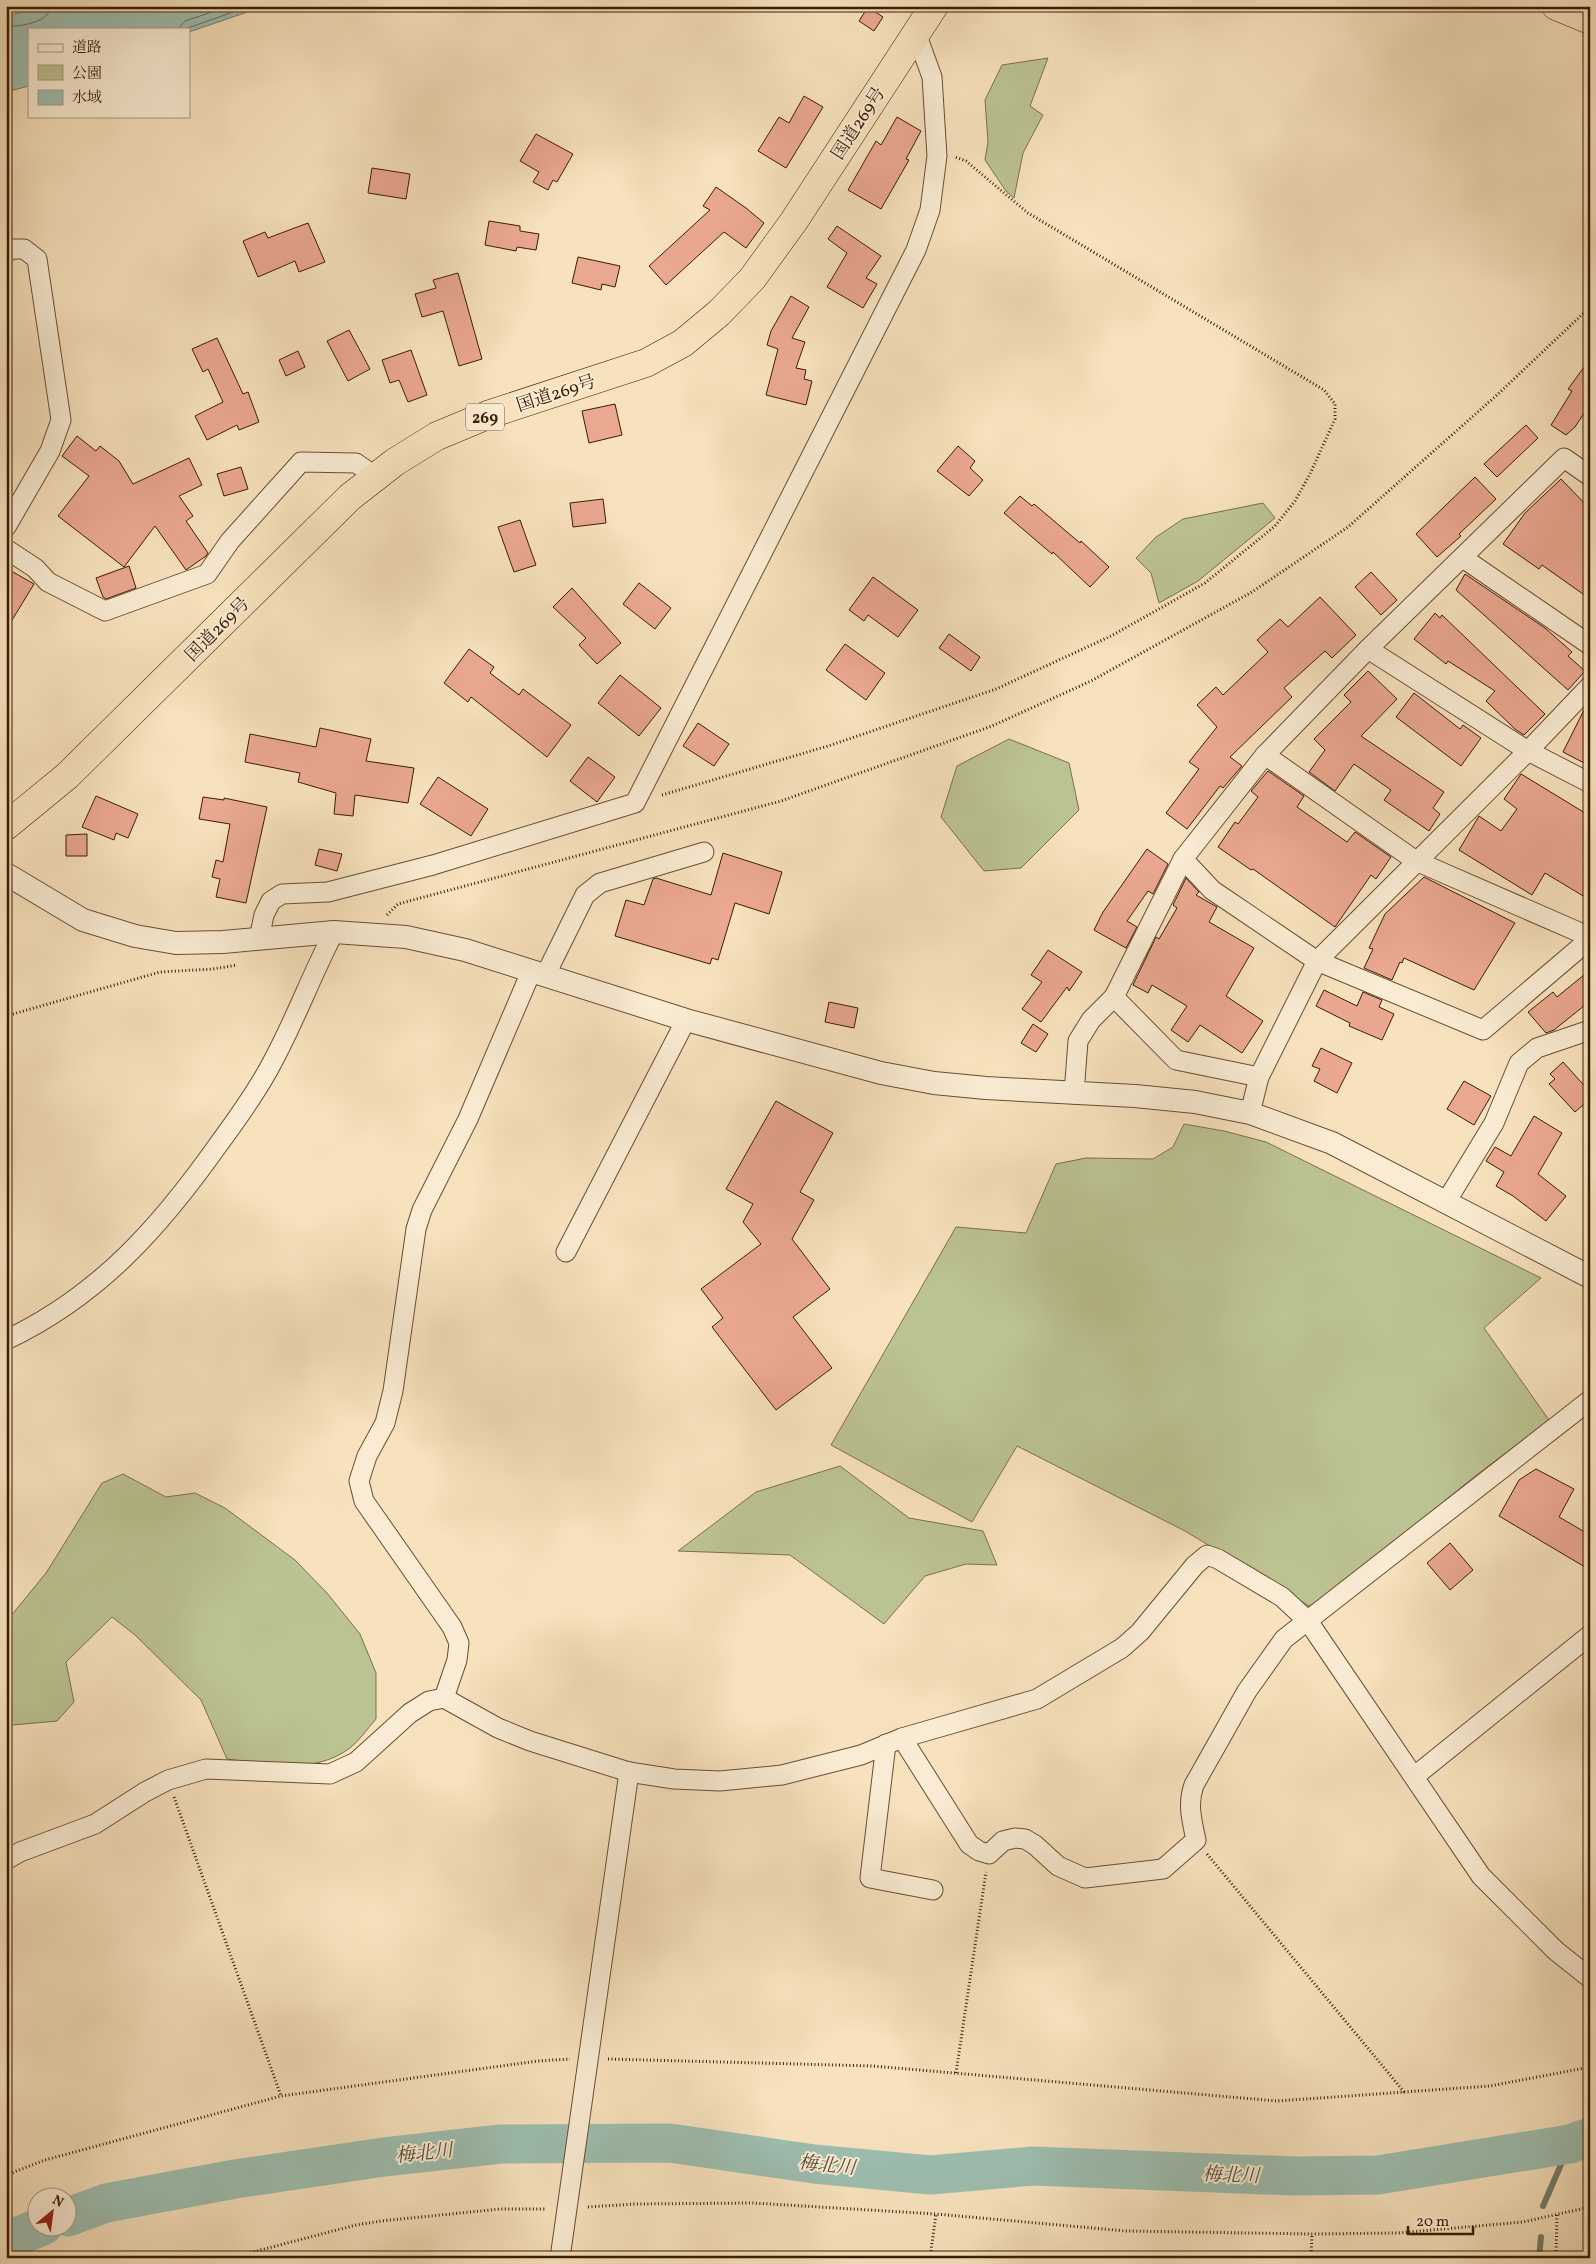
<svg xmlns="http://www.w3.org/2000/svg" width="1596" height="2264" font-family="Vollkorn,'Noto Serif JP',serif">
<rect width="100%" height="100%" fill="#f7e2bd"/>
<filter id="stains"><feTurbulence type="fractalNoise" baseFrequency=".004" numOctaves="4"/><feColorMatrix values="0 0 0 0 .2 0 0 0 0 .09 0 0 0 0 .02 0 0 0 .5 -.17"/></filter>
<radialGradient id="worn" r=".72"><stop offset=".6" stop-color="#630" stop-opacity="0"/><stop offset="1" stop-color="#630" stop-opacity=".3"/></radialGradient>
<g fill="#bcc392" stroke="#7c6f4c">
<polygon points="1048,58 1030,106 1043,115 1023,153 1014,198 1006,191 985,160 988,142 985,100 1002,65"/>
<polygon points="1263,503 1275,518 1198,581 1159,603 1151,573 1136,558 1156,537 1183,519"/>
<polygon points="1009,739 1069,763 1079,810 1021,868 984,871 941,817 957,766"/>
<polygon points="1184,1124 1224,1131 1266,1142 1541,1278 1484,1328 1549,1420 1474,1477 1321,1601 1309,1606 1185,1531 1017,1446 972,1522 831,1445 956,1227 1026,1233 1056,1164 1086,1158 1153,1159 1173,1147"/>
<polygon points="840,1466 909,1518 983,1531 997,1565 966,1564 925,1576 884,1624 790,1555 678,1551 756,1492"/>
<path d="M123,1474l43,23 29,-4 30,15 70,52 32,33 33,41 16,39v46c-8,9 -16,21 -26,29 -36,27 -83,16 -123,11l-26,-59 -66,-65 -23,-18 -46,45 8,40 -17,19 -44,4 -7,3v-106l40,-49 56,-90z"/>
</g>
<polygon fill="#9dbeb0" stroke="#767d6c" points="50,6 265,6 189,32 189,29 29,29 29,86 6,92 6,16"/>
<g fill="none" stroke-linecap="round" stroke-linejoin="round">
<g stroke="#6c6c5a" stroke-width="1">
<path d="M6,27c14,-1 44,-4 45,-21"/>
<polyline points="178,29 185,21 230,6"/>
<polyline points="185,29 250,6"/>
</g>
<g stroke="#767d6c" stroke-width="6">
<polyline points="1543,2206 1570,2144"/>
<polyline points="1539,2258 1541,2237"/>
</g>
<g stroke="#9dbeb0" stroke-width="39">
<polyline points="68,2217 106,2203 235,2179 384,2157 501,2144 670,2143 814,2164 930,2175 1033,2166 1294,2176 1378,2175 1570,2144 1590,2137"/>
<polyline points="6,2241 43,2226"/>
</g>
</g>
<g fill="#eba891" stroke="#3b1b05">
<polygon points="868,7 883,17 874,31 859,21"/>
<polygon points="804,96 823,107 786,168 758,151 779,117 789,123"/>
<polygon points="897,117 921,131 906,159 909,160 881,209 848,190 876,141 881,145"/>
<polygon points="536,134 573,154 557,182 553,180 548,190 533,182 539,172 520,161"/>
<polygon points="372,168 410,174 406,199 368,193"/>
<polygon points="716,187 746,208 764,223 746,248 724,232 666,285 649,266 710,210 703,206"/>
<polygon points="489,221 520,226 520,231 539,234 536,250 517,247 516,251 485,245"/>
<polygon points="308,223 325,262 299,272 295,261 258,277 243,241 265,232 268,238"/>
<polygon points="837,226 881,256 866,278 877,284 863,308 827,287 847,253 828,239"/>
<polygon points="578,257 620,266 615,287 602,284 601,290 572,283"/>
<polygon points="458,273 482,359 459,366 443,311 422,317 415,294 436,288 433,280"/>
<polygon points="791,296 809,307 792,338 805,342 796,368 806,370 804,379 812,381 806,405 766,395 778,349 767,345 771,331"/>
<polygon points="349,330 370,369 348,381 327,341"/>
<polygon points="217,338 243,394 248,392 259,422 239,430 237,425 207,440 195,416 223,402 208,369 203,372 192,349"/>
<polygon points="411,350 427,395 408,402 399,380 390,383 382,360"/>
<polygon points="298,351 305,367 286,376 279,360"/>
<polygon points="1590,359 1590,404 1575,427 1566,435 1551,425 1572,391 1568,389"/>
<polygon points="615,404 622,435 589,443 582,411"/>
<polygon points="1526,425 1538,438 1497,477 1484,464"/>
<polygon points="77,436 96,451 100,446 119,461 133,484 189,458 202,485 179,496 193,516 186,521 208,553 206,556 186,570 155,526 124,567 58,516 89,476 62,456"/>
<polygon points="958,446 975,461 970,468 983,480 969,496 937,471"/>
<polygon points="241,467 248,489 224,496 217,474"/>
<polygon points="1475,477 1496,499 1459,534 1461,536 1437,557 1416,534"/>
<polygon points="1561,479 1590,509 1590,599 1542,565 1539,569 1503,544 1525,513"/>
<polygon points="1020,496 1032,506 1034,504 1080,543 1081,541 1109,567 1090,587 1053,552 1052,554 1004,513"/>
<polygon points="603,499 606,523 573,527 570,503"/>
<polygon points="520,520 536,565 514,572 498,527"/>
<polygon points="129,566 136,588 106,599 103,597 96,578"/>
<polygon points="6,568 34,584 6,630"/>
<polygon points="1371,572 1397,600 1381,615 1355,587"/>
<polygon points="1465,574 1545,628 1572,652 1568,656 1585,671 1568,690 1456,590"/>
<polygon points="873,577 918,610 898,637 868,615 864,621 849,610"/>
<polygon points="639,583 671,608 655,629 623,604"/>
<polygon points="572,588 621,643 597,664 579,645 586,638 553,607"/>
<polygon points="1320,597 1356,635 1332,658 1325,651 1284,688 1292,697 1230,757 1242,766 1223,788 1220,786 1187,829 1166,813 1199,769 1189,762 1217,727 1197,705 1216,687 1223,695 1268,652 1257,640 1280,619 1288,627"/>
<polygon points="1435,613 1440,618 1442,615 1545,714 1524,735 1515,729 1486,701 1495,691 1448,661 1446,664 1414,639"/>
<polygon points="949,634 980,657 971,671 939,648"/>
<polygon points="845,644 885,673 866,700 826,670"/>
<polygon points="469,649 494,667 490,673 519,695 523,689 571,725 547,757 471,697 468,702 444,683"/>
<polygon points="1368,671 1397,699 1361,736 1444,792 1433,808 1440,814 1429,831 1384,800 1391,790 1354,764 1335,791 1309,772 1325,750 1314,739 1351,702 1344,695"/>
<polygon points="620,675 661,708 639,736 598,703"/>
<polygon points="1414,693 1460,729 1463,725 1481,738 1461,766 1396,717"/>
<polygon points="1590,703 1590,766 1563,752 1585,708"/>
<polygon points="698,723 729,744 714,766 683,746"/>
<polygon points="320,728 371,739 366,761 414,768 408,803 355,795 353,816 334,814 336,793 298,782 300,773 245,762 250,734 316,747"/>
<polygon points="588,757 615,777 597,802 570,781"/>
<polygon points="1268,771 1304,796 1297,807 1347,842 1355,832 1391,857 1376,879 1371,875 1335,927 1253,869 1251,870 1218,847 1235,822 1238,824 1258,797 1251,791"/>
<polygon points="1521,774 1590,816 1590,900 1545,873 1532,895 1459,850 1479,816 1501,831 1517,809 1504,799"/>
<polygon points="438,777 488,809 471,836 420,804"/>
<polygon points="96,796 138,814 128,838 116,833 114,840 82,827"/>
<polygon points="203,797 224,800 224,798 267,807 246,903 216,897 220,879 212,877 216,860 223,862 230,824 199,819"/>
<polygon points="87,834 87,856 66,856 66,835"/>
<polygon points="319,849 342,854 337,871 315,865"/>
<polygon points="1147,849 1168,864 1153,894 1148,891 1127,921 1137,927 1126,948 1094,930 1103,912"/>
<polygon points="723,853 782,872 769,914 735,903 718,960 712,958 710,964 615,936 626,900 644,905 653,879 656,878 711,895"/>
<polygon points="1424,877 1515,923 1474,990 1404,958 1402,963 1400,962 1392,980 1364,968 1373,949 1369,948 1385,914"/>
<polygon points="1186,878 1199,892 1196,895 1217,907 1209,922 1254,948 1226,996 1263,1021 1242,1053 1200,1025 1188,1042 1171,1030 1187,1006 1152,985 1148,993 1133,985 1156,937 1159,939 1177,908 1173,905"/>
<polygon points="1048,950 1082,972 1069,991 1067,987 1041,1022 1022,1009 1042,982 1031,975"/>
<polygon points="1590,970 1590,1001 1554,1030 1546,1033 1528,1012 1553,992 1557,997"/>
<polygon points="1324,990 1357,1006 1363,992 1382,1000 1379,1007 1394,1014 1382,1040 1349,1026 1350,1023 1316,1006"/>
<polygon points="829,1002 858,1008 854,1028 825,1022"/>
<polygon points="1033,1024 1048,1034 1036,1052 1021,1043"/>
<polygon points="1321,1048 1352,1063 1337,1093 1314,1081 1320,1069 1312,1066"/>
<polygon points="1563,1062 1590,1092 1590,1099 1575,1112 1549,1084 1555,1079 1550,1074"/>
<polygon points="1464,1081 1491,1096 1474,1125 1447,1109"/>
<polygon points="776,1101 833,1133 800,1192 814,1200 792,1239 830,1289 793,1317 832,1368 776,1410 712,1327 723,1318 701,1289 761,1244 743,1222 753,1204 726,1189"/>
<polygon points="1534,1116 1562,1133 1538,1174 1566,1196 1546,1221 1513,1196 1496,1186 1504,1172 1486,1161 1495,1147 1511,1156"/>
<polygon points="1536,1469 1574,1489 1559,1517 1590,1535 1590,1570 1499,1516 1519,1480"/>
<polygon points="1450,1543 1473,1570 1450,1590 1427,1563"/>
</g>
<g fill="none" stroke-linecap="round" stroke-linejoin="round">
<g stroke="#6a4d33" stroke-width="21">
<g id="minor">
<polyline points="6,253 11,249 24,249 37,259 61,420 50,451 6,527"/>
<polyline points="1590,476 1564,458 1368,649 1265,755 1183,859 1212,890 1317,961 1483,1030 1590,939"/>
<polyline points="6,549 35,568 48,582 105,611 207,574 230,541 301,462 356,463 376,477"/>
<polyline points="1463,558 1590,645"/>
<polyline points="1368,649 1528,751 1590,783"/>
<polyline points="1265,755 1416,861 1590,937"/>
<polyline points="259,939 264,915 271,901 282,894 328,892 433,865 635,803 916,250 930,210 937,156 932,77 916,33"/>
<polyline points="545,976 585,895 600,883 704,852"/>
<polyline points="1114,997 1183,859"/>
<polyline points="1074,1094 1078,1041 1091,1020 1114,997 1176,1060 1259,1077"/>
<polyline points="1250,1113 1259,1077 1317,961 1528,751 1590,686"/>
<polyline points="1446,1202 1494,1123 1519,1063 1537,1048 1590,1030"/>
<polyline points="566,1252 686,1020"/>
<path d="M6,1340c93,-44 154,-113 212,-195 20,-27 41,-56 56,-86 22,-41 38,-85 60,-127"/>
<polyline points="444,1698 457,1660 459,1643 452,1627 364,1501 359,1481 367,1456 385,1423 393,1391 416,1229 422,1210 468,1119 531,972"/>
<path d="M902,1738l67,106 10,7 10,3 14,-13 12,-3 10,1 10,6 23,21 27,12 78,-9 33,-29c-4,-19 -9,-36 -2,-55l53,-94 37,-52 306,-239"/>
<polyline points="886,1744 870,1878 933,1890"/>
<polyline points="1415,1776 1590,1635"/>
<polyline points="6,1860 20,1852 95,1824 145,1792 168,1780 206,1769 330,1774 356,1762 410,1713 429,1701 444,1698 498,1728 530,1741 629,1772 674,1779 720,1781 782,1775 861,1755 902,1738 1037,1699 1122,1648 1140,1632 1195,1565 1207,1555 1218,1559 1282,1597 1308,1621 1481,1876 1556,1951 1590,1978"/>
<polyline points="560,2258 629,1772"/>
</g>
</g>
<g stroke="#6a4d33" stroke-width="24">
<polyline id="tertiary" points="6,874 83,920 135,936 176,943 223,942 334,932 406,937 465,950 686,1020 881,1073 934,1083 986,1088 1135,1096 1195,1102 1250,1113 1332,1143 1590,1277"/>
</g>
<g stroke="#3b1b05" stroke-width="29">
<g id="trunk">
<polyline points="1556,6 1590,20"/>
<polyline points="6,826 67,776 350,497 395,462 437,436 490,414 646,363 683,343 719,313 752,279 794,221 934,6"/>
</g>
</g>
<g stroke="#3b1b05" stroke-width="3" stroke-dasharray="1 2.5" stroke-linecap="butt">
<polyline points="662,795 828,746 996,689 1111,636 1205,583 1275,526 1295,501 1310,474 1335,419 1335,404 1324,390 1028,213 966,161 955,157"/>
<polyline points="387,915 398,904 781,801 992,726 1091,681 1252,592 1348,527 1497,395 1590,307"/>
<polyline points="6,1016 160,972 213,969 237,965"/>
<polyline points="174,1797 281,2096"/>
<polyline points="1207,1854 1405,2093"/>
<polyline points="608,2059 873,2066 1277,2101 1490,2086 1590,2067"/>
<polyline points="956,2073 986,1872"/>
<polyline points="6,2175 45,2160 281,2096 538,2061 570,2059"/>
<polyline points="588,2207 635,2204 753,2203 936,2214 1126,2231 1312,2234 1398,2233 1523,2222 1590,2207"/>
<polyline points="230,2258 356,2225 381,2221 500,2209 546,2209"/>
<polyline points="930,2258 936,2214"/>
<polyline points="1311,2258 1312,2234"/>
<polyline points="1523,2258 1531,2258"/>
<polyline points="1556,2258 1557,2215"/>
</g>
<use href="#minor" stroke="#faecd4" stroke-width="19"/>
<use href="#tertiary" stroke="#faecd4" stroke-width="22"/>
<use href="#trunk" stroke="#f7e2bd" stroke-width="28"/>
</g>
<g text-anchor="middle" stroke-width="4" stroke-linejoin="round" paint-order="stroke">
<rect fill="#faecd4" stroke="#745a43" stroke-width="1" x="466" y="403.5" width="38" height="27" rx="4"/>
<g font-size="16" font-weight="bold" fill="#3b1b05">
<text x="485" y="423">269</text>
</g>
<g font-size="18" fill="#3b1b05" stroke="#faecd4">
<text transform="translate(858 123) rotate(-57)" y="6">国道269号</text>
<text transform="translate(556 393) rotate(-18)" y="6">国道269号</text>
<text transform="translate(217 629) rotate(-45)" y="6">国道269号</text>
</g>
<g font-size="19" font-style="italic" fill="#584c38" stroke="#faecd4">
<text transform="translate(424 2152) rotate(-6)" y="7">梅北川</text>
<text transform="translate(827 2164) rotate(6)" y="7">梅北川</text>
<text transform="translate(1231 2174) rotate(2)" y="7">梅北川</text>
</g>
</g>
<rect width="1596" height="2264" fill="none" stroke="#f7e2bd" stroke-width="25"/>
<rect x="8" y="8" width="1581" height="2249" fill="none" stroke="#3b1b05" stroke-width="2.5"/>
<rect x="12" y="12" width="1571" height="2239" fill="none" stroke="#3b1b05"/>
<rect x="28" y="28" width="162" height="90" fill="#faecd4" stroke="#ae9881"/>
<rect x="38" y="44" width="25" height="8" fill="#faecd4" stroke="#ae9881"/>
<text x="72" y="52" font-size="15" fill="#3b1b05">道路</text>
<rect x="38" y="65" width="25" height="15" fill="#bcc392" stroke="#ae9881"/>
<text x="72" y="78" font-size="15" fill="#3b1b05">公園</text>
<rect x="38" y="90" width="25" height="15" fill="#9dbeb0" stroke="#ae9881"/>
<text x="72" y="102" font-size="15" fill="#3b1b05">水域</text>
<g transform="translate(52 2212) rotate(29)"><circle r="24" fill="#faecd4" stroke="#ae9881"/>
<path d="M0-4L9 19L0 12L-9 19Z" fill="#8f2418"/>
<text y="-8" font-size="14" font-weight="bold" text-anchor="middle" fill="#3b1b05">N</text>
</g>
<path d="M1408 2226v8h65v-8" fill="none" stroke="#3b1b05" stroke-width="2.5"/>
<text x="1416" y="2226" font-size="15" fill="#3b1b05" stroke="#faecd4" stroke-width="4" paint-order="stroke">20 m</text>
<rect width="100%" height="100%" filter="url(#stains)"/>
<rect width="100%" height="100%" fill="url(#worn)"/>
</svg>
